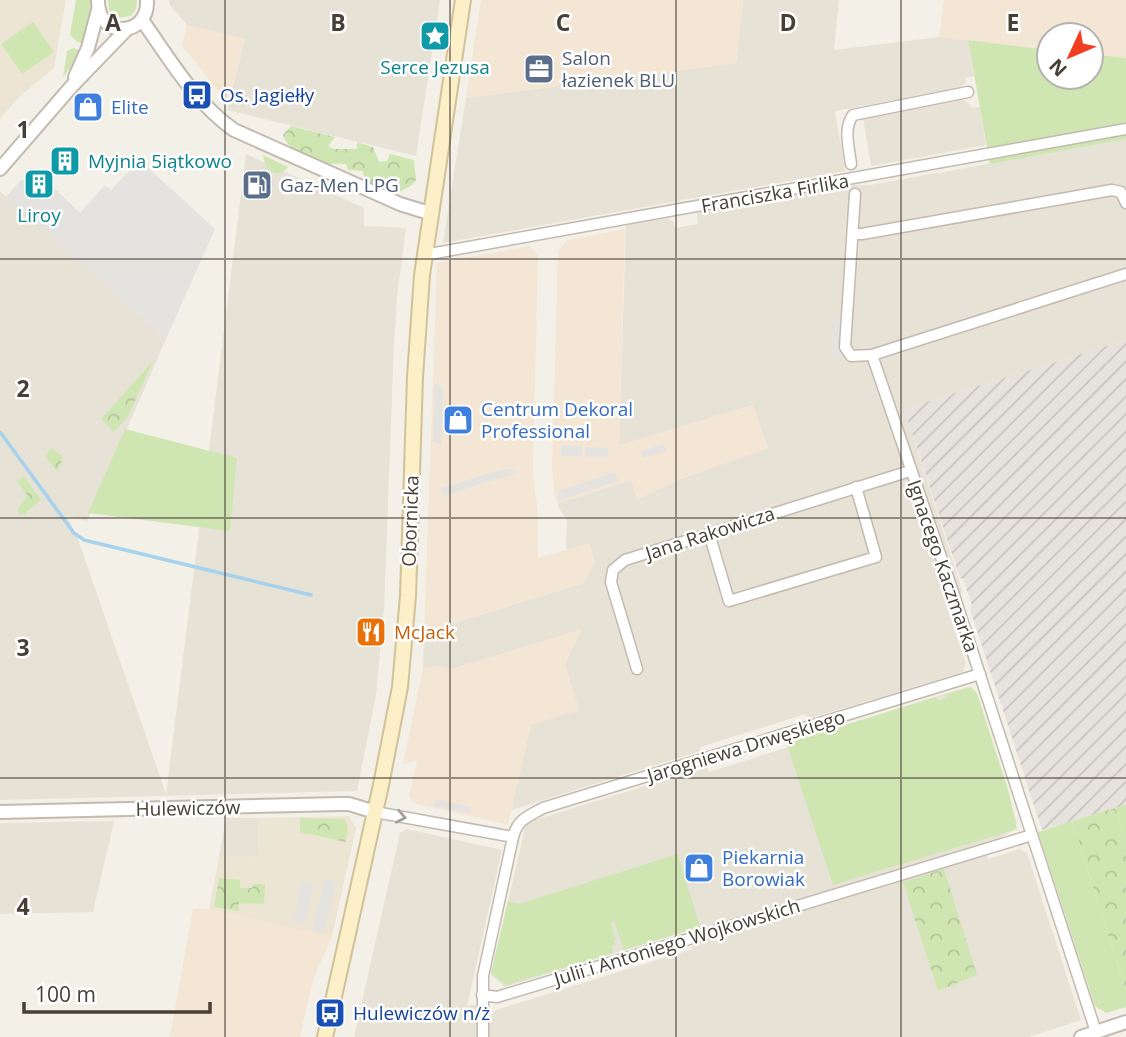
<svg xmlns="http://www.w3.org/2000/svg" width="1126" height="1037" font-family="'Open Sans',sans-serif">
<defs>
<pattern id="industrial-furrows" width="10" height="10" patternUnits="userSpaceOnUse" patternTransform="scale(1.75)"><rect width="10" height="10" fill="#e6e2dd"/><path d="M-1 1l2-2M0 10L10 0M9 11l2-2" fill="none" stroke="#c7c3be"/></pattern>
<pattern id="forest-crowns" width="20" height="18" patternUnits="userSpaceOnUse" patternTransform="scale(1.75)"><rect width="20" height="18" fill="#cfe6b3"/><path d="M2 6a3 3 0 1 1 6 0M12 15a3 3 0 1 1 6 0" fill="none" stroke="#b3c69b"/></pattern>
</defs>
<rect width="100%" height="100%" fill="#f3f0e8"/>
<g fill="#e7e2d6">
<polygon points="169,0 440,0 436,27 428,25 424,41 433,45 416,156 227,110 245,39 187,25 170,5"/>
<polygon points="743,0 839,0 834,50 939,37 968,40 974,76 965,78 966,83 959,88 835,111 845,171 443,243 466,98 736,63"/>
<polygon points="962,100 969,103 971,108 980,107 986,145 871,166 863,118"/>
<polygon points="1126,139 1126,340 904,409 963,593 944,599 966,664 963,672 808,719 806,714 700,747 701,751 511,810 531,725 565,664 580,630 452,669 439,666 423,669 424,632 584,583 589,544 566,550 567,520 558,507 558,503 631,480 638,499 675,481 768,448 752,405 619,446 626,225 667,218 673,222 675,228 698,224 697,213 853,185 870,185"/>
<polygon points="246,154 364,208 364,226 406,228 397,297 394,342 384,610 376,695 357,791 0,800 0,191 166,339 87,521 67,516 79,542 166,794"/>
<polygon points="967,687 974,691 1017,823 1014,830 985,848 988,859 1020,849 1027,853 1081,1020 1029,1037 488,1037 487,1022 496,1010 693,949 687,931 505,987 491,975 525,828 531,821 707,767 709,772 814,739 813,735"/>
<polygon points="226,818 258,818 259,856 219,857"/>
<polygon points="114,821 93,912 0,914 0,823"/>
<polygon points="407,829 502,850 467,1006 476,1004 478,1037 354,1037 400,833"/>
</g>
<g fill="#f4e6d4">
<polygon points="481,0 743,0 736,63 466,98"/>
<polygon points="944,0 1126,0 1126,58 1091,54 1091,35 1049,35 1049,50 939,37"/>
<polygon points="187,25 245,39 228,104 182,45"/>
<polygon points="625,229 619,445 753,405 768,448 675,481 637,500 631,480 558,503 554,494 552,466 558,251 567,240"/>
<polygon points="529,246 538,254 533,472 538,516 538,558 589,543 595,562 584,583 424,632 437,263"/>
<polygon points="582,629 565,664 579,710 531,725 508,825 413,803 409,796 417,761 403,764 423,669 439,666 452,669"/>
<polygon points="193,909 217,909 332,936 313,980 300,1037 170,1037"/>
</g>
<polygon fill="url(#industrial-furrows)" points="1126,340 1126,805 1042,830 970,609 972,605 963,579 960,578 904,409"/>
<g fill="#ece5d3">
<polygon points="0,0 66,0 54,68 20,96 0,119"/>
<polygon points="349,816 356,828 332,936 209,909 219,857 259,856 258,818"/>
</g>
<g fill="#cfe6b3">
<polygon points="76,0 91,0 89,27 84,44 77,42 70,35"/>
<polygon points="108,0 137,0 136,9 131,16 118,18 109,10"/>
<polygon points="33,22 54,52 22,74 1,44"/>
<polygon points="968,40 1049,50 1049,77 1091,77 1091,54 1126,58 1126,139 990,164"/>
<polygon points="74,48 81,51 63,78 67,51"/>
<path d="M263,155l25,12c-11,14 -23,3 -25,-12z"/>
<polygon points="125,429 237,458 230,531 88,513"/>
<polygon points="971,687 977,693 1009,793 1017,829 833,885 785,739 842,726 936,697 939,701 947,698 946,694"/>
<polygon points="1126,805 1126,843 1115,808"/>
<polygon points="1072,821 1126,991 1126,1007 1106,1013 1095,1006 1038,832"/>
<polygon points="678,854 700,927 624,950 614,921 611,923 616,939 614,940 615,945 612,946 613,953 506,985 491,973 508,901 519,904"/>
</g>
<g fill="url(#forest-crowns)">
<path d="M291,126l44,11 -7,9 5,3h24v-7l16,5 6,15 8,-1 3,-7 24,6 2,20 -5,6 -12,6 -17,-10 -6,3 -12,-6 -1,-8 -15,-1 -2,-6c-7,-1 -15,1 -22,-1 -15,-3 -36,-13 -41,-28z"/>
<polygon points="154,360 128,416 114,432 101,419"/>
<polygon points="52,448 63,457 57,472 45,456"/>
<polygon points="24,476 41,500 22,516 17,511 27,495 17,481"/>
<polygon points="1115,808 1126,843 1126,991 1072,821"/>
<polygon points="300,818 344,819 348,826 346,842 300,832"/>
<polygon points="944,869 977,975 938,991 903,882"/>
<polygon points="219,878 240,880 240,888 252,888 253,884 265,884 264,904 239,903 238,911 214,907"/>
</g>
<g fill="#e5e3e0">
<polygon points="135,165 145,165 215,229 166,339 6,197 22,179 43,199 54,188 80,213 105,185 111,190"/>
<polygon points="842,317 840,341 842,358 835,360 832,341 834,318"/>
<polygon points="435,383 443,388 441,445 433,441"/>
<polygon points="664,444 666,451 643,458 641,451"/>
<rect x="561" y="446" width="21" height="10"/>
<polygon points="585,447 608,448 608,457 585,457"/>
<polygon points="504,469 515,469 516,473 443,496 441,488"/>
<polygon points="615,472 618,481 558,501 558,491"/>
<polygon points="435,799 471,807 469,813 434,806"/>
<polygon points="325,879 336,881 324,932 313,930"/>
<polygon points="302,880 314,885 304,923 294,920"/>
</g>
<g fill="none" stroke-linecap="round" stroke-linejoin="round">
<polyline stroke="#a7d2ee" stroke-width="3.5" points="0,432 74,533 84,540 311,595"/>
<g stroke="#c2baae" stroke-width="13">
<g id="minor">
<path d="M851,164c-2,-16 -8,-36 2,-49l115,-23"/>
<polyline points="855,194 845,347 851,356 872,355 1126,274"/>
<polyline points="853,234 862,234 1112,190 1121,192 1126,203"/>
<polyline points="424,255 1126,129"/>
<polyline points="872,355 954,595 1096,1032"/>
<polyline points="709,533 729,601 876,557 856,487"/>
<polyline points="637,669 611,582 613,570 625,560 910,471"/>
<polyline points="375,812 513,837"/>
<polyline points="482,995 497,997 1032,835"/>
<path d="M483,1037v-61l30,-139c5,-18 14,-20 30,-29l437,-134"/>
</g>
</g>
<g stroke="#c2baae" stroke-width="16">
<g id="tertiary">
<path d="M98,0c-1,39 51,38 49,0"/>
<path d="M142,20c27,38 53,83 92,110l166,74 29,9"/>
<polyline points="75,77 88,48 98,10"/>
<polyline points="0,169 71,87 127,29"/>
<polyline points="0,812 340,804 349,804 375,812"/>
<polyline points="1081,1037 1126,1022"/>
</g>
</g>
<g stroke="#d2c299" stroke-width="18">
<polyline id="secondary" points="325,1037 381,785 400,687 408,596 415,377 422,275 463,0"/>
</g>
<use href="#minor" stroke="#fff" stroke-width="10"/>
<use href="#tertiary" stroke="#fff" stroke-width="12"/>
<use href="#secondary" stroke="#fcf0c9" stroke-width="14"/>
</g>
<defs><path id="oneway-chevron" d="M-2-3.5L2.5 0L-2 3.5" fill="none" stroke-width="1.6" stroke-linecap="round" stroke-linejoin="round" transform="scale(1.75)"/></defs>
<use stroke="#a3a09b" href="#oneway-chevron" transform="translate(401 817) rotate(11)"/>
<path fill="none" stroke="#474037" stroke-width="2" stroke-opacity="0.55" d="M225,0v1037M450,0v1037M676,0v1037M901,0v1037M0,259h1126M0,518h1126M0,778h1126"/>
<defs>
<g id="sight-square" transform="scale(1.575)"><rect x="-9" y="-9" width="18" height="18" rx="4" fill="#0f9aa8" stroke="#fff"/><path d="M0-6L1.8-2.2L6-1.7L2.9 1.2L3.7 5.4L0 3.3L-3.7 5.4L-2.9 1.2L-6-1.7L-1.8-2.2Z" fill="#fff"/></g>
<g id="office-square" transform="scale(1.575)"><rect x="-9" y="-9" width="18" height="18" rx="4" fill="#5c6f8a" stroke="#fff"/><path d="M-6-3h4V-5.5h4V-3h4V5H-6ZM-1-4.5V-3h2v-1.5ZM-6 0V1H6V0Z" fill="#fff"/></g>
<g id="bus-square" transform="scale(1.575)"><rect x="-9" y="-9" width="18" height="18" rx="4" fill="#1a4fb4" stroke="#fff"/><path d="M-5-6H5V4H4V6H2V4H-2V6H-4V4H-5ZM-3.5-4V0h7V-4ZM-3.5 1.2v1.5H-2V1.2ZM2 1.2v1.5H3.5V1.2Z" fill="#fff"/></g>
<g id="shop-square" transform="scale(1.575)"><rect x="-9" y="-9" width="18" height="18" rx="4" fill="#3f7fe0" stroke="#fff"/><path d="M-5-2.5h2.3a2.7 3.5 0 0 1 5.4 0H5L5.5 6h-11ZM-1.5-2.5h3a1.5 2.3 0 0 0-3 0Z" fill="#fff"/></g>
<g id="building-square" transform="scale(1.575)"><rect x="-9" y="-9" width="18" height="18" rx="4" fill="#0f9aa8" stroke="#fff"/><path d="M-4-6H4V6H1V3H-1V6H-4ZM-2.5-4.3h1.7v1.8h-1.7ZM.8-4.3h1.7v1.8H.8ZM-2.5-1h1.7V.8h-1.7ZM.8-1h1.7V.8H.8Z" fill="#fff"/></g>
<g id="fuel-square" transform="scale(1.575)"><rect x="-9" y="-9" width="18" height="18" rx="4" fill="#5c6f8a" stroke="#fff"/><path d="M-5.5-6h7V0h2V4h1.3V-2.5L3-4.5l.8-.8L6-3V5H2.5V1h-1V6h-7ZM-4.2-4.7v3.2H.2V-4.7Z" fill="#fff"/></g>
<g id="restaurant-square" transform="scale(1.575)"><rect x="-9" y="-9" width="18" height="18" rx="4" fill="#e8710a" stroke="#fff"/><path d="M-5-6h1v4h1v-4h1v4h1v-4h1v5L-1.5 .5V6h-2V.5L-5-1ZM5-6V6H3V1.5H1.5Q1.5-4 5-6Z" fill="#fff"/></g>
</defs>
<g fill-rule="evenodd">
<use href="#sight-square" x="435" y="36"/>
<use href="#office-square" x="539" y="69"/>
<use href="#bus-square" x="197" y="95"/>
<use href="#shop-square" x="88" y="107"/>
<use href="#building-square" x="65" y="161"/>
<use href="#building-square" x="39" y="184"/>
<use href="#fuel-square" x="257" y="185"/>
<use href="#shop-square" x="458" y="420"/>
<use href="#restaurant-square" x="371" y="632"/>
<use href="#shop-square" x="699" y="868"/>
<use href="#bus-square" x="330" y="1013"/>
</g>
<g text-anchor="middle" stroke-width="5" stroke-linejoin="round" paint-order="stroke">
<g font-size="19" fill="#4e5e75" stroke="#fff" text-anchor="start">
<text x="562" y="65">Salon<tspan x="562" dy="22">łazienek BLU</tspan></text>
<text x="280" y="192">Gaz-Men LPG</text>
</g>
<g font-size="19" fill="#0d838f" stroke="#fff">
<text x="435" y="74">Serce Jezusa</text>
<text x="88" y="168" text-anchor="start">Myjnia 5iątkowo</text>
<text x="39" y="222">Liroy</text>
</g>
<g font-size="19" fill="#164399" stroke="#fff" text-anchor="start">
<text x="220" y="102">Os. Jagiełły</text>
<text x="353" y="1020">Hulewiczów n/ż</text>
</g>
<g font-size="19" fill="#366cbe" stroke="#fff" text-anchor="start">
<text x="111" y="114">Elite</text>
<text x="481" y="416">Centrum Dekoral<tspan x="481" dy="22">Professional</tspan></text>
<text x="722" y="864">Piekarnia<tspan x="722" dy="22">Borowiak</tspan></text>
</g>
<g font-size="19" fill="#474037" stroke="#fff">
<text transform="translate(775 193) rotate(-10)" y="7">Franciszka Firlika</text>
<text transform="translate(410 521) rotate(-88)" y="7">Obornicka</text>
<text transform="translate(710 533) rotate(-18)" y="7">Jana Rakowicza</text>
<text transform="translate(943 566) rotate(71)" y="7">Ignacego Kaczmarka</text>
<text transform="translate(746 746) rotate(-17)" y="7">Jarogniewa Drwęskiego</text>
<text transform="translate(188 808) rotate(-1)" y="7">Hulewiczów</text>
<text transform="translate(677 942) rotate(-17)" y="7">Julii i Antoniego Wojkowskich</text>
</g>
<g font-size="19" fill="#c56008" stroke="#fff" text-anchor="start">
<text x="394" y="639">McJack</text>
</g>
</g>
<g font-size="23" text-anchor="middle" font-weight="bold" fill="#474037" stroke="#fff" stroke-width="5" stroke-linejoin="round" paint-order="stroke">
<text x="113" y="31">A</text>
<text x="338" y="31">B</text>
<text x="563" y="31">C</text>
<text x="788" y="31">D</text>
<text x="1013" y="31">E</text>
<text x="23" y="138">1</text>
<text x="23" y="397">2</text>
<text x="23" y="656">3</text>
<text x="23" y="915">4</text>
</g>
<g transform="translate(1070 56) rotate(226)"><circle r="33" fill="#ffffff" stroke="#b5b3af" stroke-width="2"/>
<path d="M0-5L12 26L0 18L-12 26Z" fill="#f23e21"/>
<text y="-10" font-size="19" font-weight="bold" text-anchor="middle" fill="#474037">N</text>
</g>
<path d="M24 1002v10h186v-10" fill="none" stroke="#474037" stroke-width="3.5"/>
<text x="35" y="1002" font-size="21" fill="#474037" stroke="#ffffff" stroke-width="5" paint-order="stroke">100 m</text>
</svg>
